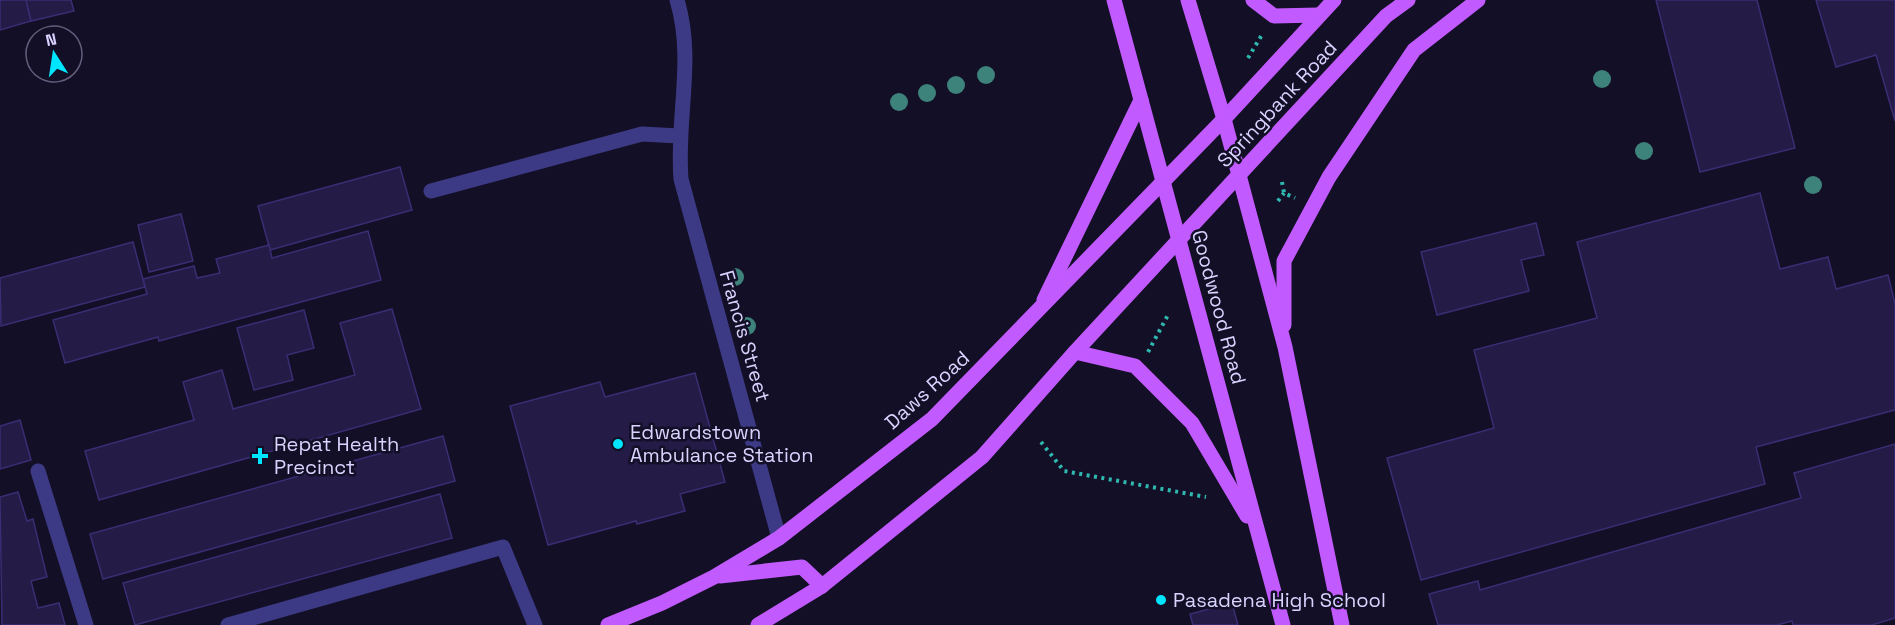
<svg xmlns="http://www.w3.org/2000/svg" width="1895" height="625" font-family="'Space Grotesk',sans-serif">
<rect width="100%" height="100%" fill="#130f26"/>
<g fill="#241b47" stroke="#3b2d73" stroke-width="1.5">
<polygon points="0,0 26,0 31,21 0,30"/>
<polygon points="26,0 71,0 74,11 31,21"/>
<polygon points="1656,0 1757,0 1795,148 1700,172"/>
<polygon points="1816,0 1895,0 1895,121 1876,55 1836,67"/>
<polygon points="400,167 412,210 270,250 258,206"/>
<polygon points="1760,193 1780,269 1828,257 1836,289 1888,275 1895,304 1895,410 1756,447 1765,484 1421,580 1387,458 1494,428 1474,350 1597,318 1577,242"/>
<polygon points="181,214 193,261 149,272 138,225"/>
<polygon points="1536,223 1544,255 1521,260 1529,291 1437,315 1421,252"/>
<polygon points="368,231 381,280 159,341 158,337 65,363 53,320 147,294 143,279 194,266 197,278 220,273 216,259 269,245 272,258"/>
<polygon points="133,242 145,287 1,326 0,278"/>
<polygon points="392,309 421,409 99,500 85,451 194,420 183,382 222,370 233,409 355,375 340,323"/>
<polygon points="304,310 314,348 287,355 293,380 254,390 237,328"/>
<polygon points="695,373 725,482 680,494 685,511 637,524 636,521 548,545 510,406 600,382 605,397"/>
<polygon points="20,420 31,460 0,469 0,426"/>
<polygon points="443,436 455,481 103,579 90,534"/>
<polygon points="1895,444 1895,618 1872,625 1793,625 1792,621 1777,625 1438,625 1429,594 1478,581 1480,590 1801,498 1794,473"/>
<polygon points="18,492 27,521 33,519 47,577 31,581 38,608 59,603 65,625 2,625 0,497"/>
<polygon points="440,494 452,538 135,625 123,583"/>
<polygon points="1232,603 1238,625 1193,625 1190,614"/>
</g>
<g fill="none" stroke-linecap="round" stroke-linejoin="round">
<g stroke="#2fb8b0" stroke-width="4" stroke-dasharray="3 4.5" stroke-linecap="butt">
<polyline points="1248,58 1263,33"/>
<polyline points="1282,182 1284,193 1295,198"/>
<polyline points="1278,201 1284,193"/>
<polyline points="1148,352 1169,313"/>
<polyline points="1041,442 1064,471 1206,497"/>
</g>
<g stroke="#3d3a85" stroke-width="15">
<path d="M677,0c18,59 -1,119 4,179l98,359"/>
<polyline points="431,191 642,134 679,136"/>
<polyline points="38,471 86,625"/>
<polyline points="228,625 503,547 535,625"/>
</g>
<g stroke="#c25bff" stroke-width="15">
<polyline points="1114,0 1283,625"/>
<polyline points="1188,0 1224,119 1285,347 1342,625"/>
<polyline points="1253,0 1274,16 1318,15"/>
<polyline points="1044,300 1141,100"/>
<polyline points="1284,325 1284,261 1329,177 1414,50 1478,0"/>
<polyline points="1075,352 1135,366 1192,423 1247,516"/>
<polyline points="720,576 802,567 822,586"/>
<polyline points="608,625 662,603 714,577 779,538 932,419 1224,119 1334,0"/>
<polyline points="758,625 822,586 982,457 1075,352 1386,16 1408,0"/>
</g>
</g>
<g fill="#3d827b">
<circle cx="986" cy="75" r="9"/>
<circle cx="1602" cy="79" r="9"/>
<circle cx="956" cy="85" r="9"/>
<circle cx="927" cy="93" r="9"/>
<circle cx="899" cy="102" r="9"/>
<circle cx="1644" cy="151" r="9"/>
<circle cx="1813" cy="185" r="9"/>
<circle cx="735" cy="277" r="9"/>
<circle cx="747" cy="326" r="9"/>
</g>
<g fill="#00e5ff" stroke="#130f26" stroke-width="2">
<circle cx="618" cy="444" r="6"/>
<path d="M257 447h6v6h6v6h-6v6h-6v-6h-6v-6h6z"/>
<circle cx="1161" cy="600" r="6"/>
</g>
<g text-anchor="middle" stroke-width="5" stroke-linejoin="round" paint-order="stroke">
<g font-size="20" fill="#d9d4ff" stroke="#130f26">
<text transform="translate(1277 104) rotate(-47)" y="7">Springbank Road</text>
<text transform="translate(1219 307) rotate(75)" y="7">Goodwood Road</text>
<text transform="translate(745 336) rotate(74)" y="7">Francis Street</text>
<text transform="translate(927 390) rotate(-42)" y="7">Daws Road</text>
</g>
<g font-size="20" fill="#d9d4ff" stroke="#130f26" text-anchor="start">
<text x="630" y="439">Edwardstown<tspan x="630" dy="23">Ambulance Station</tspan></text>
<text x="274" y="451">Repat Health<tspan x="274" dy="23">Precinct</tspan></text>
<text x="1173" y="607">Pasadena High School</text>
</g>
</g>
<g transform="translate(54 54) rotate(348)"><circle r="28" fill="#130f26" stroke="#625e7d" stroke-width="1.5"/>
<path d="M0-4.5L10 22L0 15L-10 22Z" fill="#00e5ff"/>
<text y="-9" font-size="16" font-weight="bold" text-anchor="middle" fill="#d9d4ff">N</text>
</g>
</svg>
